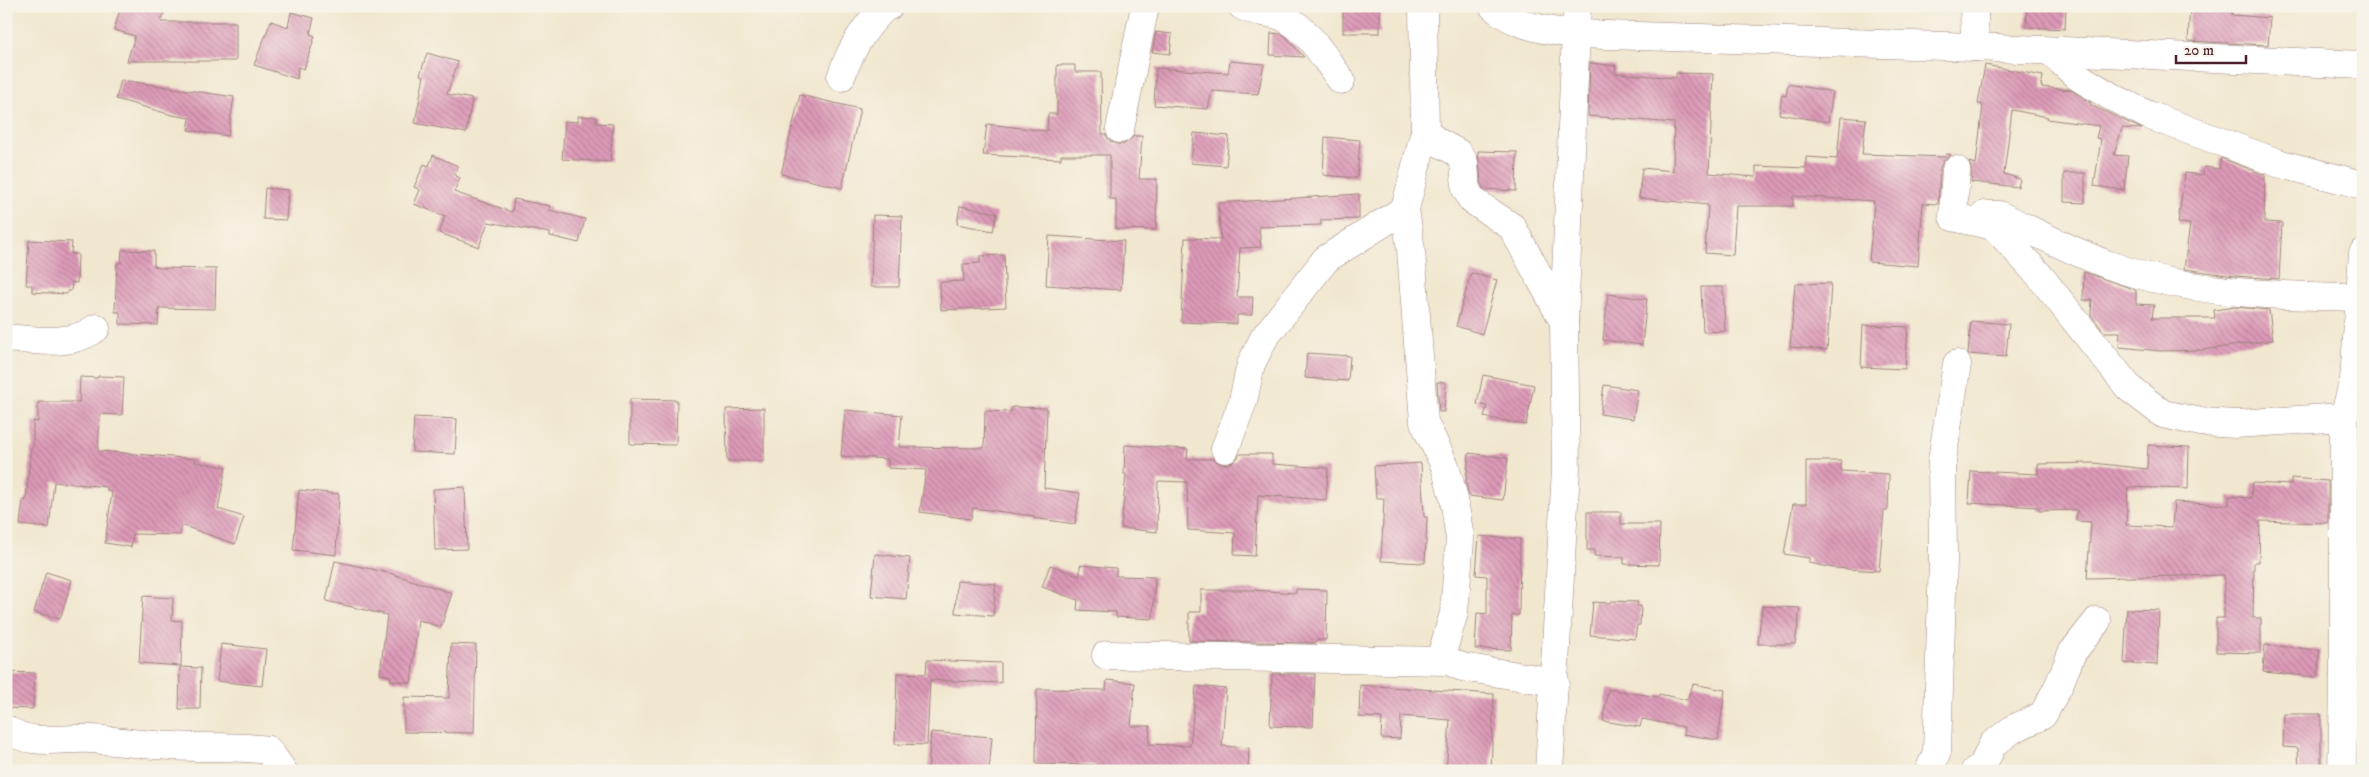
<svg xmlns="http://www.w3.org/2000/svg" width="2369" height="777" font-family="'IM FELL DW Pica',serif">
<defs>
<pattern id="building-back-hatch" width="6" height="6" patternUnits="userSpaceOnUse" patternTransform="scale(1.25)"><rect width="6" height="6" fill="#dd9ab8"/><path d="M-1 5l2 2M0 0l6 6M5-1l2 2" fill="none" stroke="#b57d96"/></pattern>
</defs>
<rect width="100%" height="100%" fill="#f7f3e8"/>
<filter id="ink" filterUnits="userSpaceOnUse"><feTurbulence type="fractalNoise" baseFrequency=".02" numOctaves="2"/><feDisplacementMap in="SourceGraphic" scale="10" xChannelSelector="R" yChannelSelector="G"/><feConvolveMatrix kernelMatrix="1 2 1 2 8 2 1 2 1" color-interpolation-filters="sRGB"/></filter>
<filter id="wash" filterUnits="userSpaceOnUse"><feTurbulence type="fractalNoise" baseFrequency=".0096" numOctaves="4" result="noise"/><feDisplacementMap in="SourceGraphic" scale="20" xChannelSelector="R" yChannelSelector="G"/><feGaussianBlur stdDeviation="1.12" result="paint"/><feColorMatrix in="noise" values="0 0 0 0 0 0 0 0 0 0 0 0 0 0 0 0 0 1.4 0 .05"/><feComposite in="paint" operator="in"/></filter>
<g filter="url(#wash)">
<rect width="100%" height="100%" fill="#f1e7cf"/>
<g id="blocks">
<g fill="url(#building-back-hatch)">
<polygon points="121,6 166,6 161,22 236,22 236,61 127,61 135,36 114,30"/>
<rect x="1343" y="6" width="37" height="27"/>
<polygon points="2027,6 2066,6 2065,29 2026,27"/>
<polygon points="2190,6 2232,6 2232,15 2270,18 2268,45 2188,41"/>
<polygon points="291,12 314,18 310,34 315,36 304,69 298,67 297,79 254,65 271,21 288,27"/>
<polygon points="1156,32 1172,34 1170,54 1152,52"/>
<polygon points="1271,33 1282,34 1286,37 1304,57 1270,55"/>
<polygon points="427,53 458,62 447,94 472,99 466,133 415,123 424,76 420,75"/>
<polygon points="1230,61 1264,64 1258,94 1212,91 1208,109 1154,105 1156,68 1228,73"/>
<polygon points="1590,63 1616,66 1615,73 1676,78 1676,73 1713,74 1709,173 1756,177 1756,166 1806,168 1806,157 1837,159 1841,117 1866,119 1862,154 1945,157 1946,154 1951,155 1943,161 1940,169 1938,204 1923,203 1918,266 1869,262 1874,201 1793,196 1793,206 1736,206 1733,255 1705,253 1708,205 1639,198 1642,168 1673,171 1674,123 1588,116"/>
<polygon points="1057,65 1075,65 1075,72 1101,72 1102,134 1105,134 1110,141 1117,144 1124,144 1134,136 1142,136 1139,179 1157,179 1156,230 1116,229 1116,199 1110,199 1110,155 1061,155 1061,159 983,155 987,124 1047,131 1048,114 1057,114"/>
<polygon points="1985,65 2043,76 2041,87 2071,90 2091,103 2091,105 2142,129 2122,128 2114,155 2128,156 2124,190 2094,186 2101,139 2096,138 2099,126 2047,119 2048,117 2012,110 2004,174 2020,179 2018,187 1971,182 1972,171 1969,162 1976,164 1983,105 1978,104"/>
<polygon points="121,80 234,97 228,136 188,130 190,118 172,115 116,99"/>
<polygon points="1788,84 1833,92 1828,122 1779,114 1782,95 1786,96"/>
<polygon points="800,95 860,109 842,188 781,174"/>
<polygon points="578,116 596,117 596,123 613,124 610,162 562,159 565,121 578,122"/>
<polygon points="1194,133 1229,136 1226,166 1191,163"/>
<polygon points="1325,137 1360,140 1357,178 1323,175"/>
<polygon points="1478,151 1517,152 1516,191 1484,189 1481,184"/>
<polygon points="433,155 458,166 454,175 460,178 454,192 512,212 514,199 550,206 549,210 585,219 579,243 550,236 550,233 488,222 479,247 439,233 445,216 414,204 420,190 414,187 424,164 429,166"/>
<polygon points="2221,158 2265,175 2264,222 2282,223 2279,279 2235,276 2184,269 2190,224 2178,223 2185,173 2203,175 2204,167 2219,169"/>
<polygon points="2064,173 2085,173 2085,203 2064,202"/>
<polygon points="265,188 288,190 286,220 263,219"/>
<polygon points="1359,194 1359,219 1321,220 1321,225 1259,227 1261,247 1240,248 1237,297 1253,297 1252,315 1237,315 1237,324 1181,322 1185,238 1221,239 1218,203"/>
<polygon points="960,206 997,213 993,231 957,224"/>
<polygon points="873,215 902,216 899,287 871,287"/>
<polygon points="1049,236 1124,241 1121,290 1046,285"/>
<polygon points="29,240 72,242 71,254 78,254 77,283 72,282 71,291 67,291 67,294 32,292 32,285 26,285"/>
<polygon points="122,250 154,251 154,266 160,268 216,269 215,309 159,308 158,325 120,324 120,312 115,312 117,263 121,263"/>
<polygon points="1004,255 1006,307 941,310 940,282 964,281 963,264 980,263 980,256"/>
<polygon points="2084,272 2136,290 2136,304 2154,305 2152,318 2215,318 2214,310 2235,307 2269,310 2273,340 2203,350 2161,351 2119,347 2120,332 2104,332 2091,315 2092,300 2083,300"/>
<polygon points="1471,273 1497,280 1482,334 1456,326"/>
<polygon points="1831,283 1827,350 1790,347 1795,284"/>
<polygon points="1701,287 1723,287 1725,331 1703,332"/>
<polygon points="1608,294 1647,299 1642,345 1603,340"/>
<polygon points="1971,321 2009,324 2006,357 1968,354"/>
<polygon points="1863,325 1908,327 1905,369 1861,367"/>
<polygon points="1307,353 1350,356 1348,381 1305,378"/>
<polygon points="1483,375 1534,385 1526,425 1484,417 1487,406 1477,404"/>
<polygon points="98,376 124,377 122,415 100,414 98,451 196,459 195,462 226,467 218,509 244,517 235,544 181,525 180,535 133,534 131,547 105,543 112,492 107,491 107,487 54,482 49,528 20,525 23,500 26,500 31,448 33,448 33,421 38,422 38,402 79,402 80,377 98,378"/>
<polygon points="1437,382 1446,382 1444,412 1439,412"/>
<polygon points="1604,385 1638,390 1633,419 1600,414"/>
<polygon points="630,399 677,400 676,445 630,444"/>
<polygon points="1012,407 1047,408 1044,488 1080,493 1075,524 1033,518 1034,516 973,508 971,519 920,512 926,470 888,468 888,459 841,456 845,410 902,415 899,447 984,448 985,411 1011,412"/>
<polygon points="764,408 764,461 727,461 726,409"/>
<polygon points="414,417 457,419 455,454 412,452"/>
<polygon points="1125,445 1188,449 1187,459 1214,459 1220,464 1228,464 1235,461 1240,454 1272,454 1272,464 1328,468 1326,500 1258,495 1255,556 1234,555 1235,533 1188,530 1187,482 1158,481 1157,532 1121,528 1126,474 1124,474"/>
<polygon points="2148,445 2189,447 2188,489 2128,487 2126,525 2172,527 2174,502 2229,505 2229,496 2251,498 2252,483 2291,485 2291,478 2328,481 2328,523 2260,521 2259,562 2254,562 2253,618 2261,618 2261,653 2216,652 2216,618 2224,618 2224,575 2087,578 2091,522 2076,521 2077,510 2039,511 2039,507 1969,503 1971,471 2038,474 2038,464 2093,463 2147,469"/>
<polygon points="1469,453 1508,458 1503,500 1469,496 1466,483"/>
<polygon points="1806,461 1841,461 1841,471 1889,474 1888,510 1884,510 1879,571 1834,568 1809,563 1809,558 1784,554 1793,504 1806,504"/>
<polygon points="1421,463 1424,517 1427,517 1425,563 1381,561 1384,498 1376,498 1374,466"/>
<polygon points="465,487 467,549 435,550 433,489"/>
<polygon points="299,490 339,494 336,555 293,550"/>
<polygon points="1587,512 1621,512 1621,524 1660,524 1659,565 1624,564 1624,557 1594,556 1595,550 1587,550"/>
<polygon points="1479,536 1520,539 1519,615 1512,615 1511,650 1475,649 1477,613 1487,614 1487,576 1476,575"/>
<polygon points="875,554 910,558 906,599 871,596"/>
<polygon points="335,561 389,573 452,593 441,627 418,620 411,683 390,680 391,676 380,674 387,615 326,601"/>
<polygon points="1050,565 1080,576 1080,565 1116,568 1116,576 1155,577 1153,619 1116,617 1116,612 1077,610 1078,600 1042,587"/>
<polygon points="46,572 72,580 60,619 34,612"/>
<polygon points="957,581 996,584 993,616 955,613"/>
<polygon points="1296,589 1327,590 1326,640 1316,640 1316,643 1189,641 1189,612 1201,612 1201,590 1253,590 1296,593"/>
<polygon points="143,596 173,598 172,620 182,621 181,666 139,663"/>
<polygon points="1611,601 1638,602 1637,606 1641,606 1640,625 1637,625 1635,639 1590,635 1593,602 1610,603"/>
<polygon points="1762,606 1800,608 1795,644 1758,644"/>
<polygon points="2127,609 2159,610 2157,665 2124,663"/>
<polygon points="221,644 266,649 262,686 217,681"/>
<polygon points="451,644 476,645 474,733 404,732 404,697 449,698"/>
<polygon points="2265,645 2320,650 2317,677 2263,672"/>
<polygon points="927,660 1001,663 1001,683 930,680 927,745 895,744 897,673 926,674"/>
<polygon points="180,667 201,668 200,709 179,709"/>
<polygon points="6,672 35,673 33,709 6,708"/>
<polygon points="1272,674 1315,674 1313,727 1270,726"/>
<polygon points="1107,680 1135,683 1131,726 1150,726 1149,744 1190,746 1196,686 1226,689 1222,746 1249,748 1248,771 1095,771 1095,765 1036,764 1037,689 1106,690"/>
<polygon points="1693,684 1725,690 1718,740 1683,734 1684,727 1642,719 1640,727 1603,721 1608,689 1658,697 1659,694 1687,700"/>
<polygon points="1360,685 1494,694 1491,771 1446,771 1450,720 1401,716 1400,739 1381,738 1382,718 1359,717"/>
<polygon points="2284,714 2321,714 2321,771 2299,771 2298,748 2283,747"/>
<polygon points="931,732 992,737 989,771 928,771"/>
</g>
</g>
</g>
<g filter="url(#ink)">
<use href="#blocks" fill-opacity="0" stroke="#9e837d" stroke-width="1"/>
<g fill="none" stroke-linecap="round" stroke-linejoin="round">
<g stroke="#9e837d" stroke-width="29">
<g id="minor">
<path d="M1242,6c14,8 32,5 45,13 23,13 38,40 54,61"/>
<polyline points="1423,6 1425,131 1436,141 1458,153 1464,162 1466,189 1472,200 1512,227 1564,322"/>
<path d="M1493,6c21,20 55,25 83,28l399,13 388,18"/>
<polyline points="1974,6 1975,47"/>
<polyline points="2051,52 2077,76 2110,96 2148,115 2281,164 2363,185"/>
<path d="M841,77c10,-29 23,-49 44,-70l4,-1"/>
<polyline points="1120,129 1145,6"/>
<polyline points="1425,131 1405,209 1411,250 1424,422 1445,466 1454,499 1460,539 1454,613 1443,650 1448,661 1462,667 1555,682"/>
<polyline points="1956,170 1953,217 1994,226 2039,275 2129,388 2163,414 2201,422 2236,424 2344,417"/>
<path d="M1985,215h14c36,17 72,36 110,50 80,29 168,31 251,32"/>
<path d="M6,338c29,2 66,9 90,-10"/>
<polyline points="1225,449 1243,401 1251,364 1264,338 1326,259 1405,209"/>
<polyline points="1106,655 1448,661"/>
<path d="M6,729c27,18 56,8 86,10 27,2 53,6 80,7 32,2 64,0 96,4l15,21"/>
<polyline points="1549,771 1566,469 1564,323 1577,6"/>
<polyline points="1929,771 1937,752 1943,560 1942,460 1957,364"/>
<polyline points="1975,771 1982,767 1993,744 2013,729 2043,715 2058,687 2072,653 2097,621"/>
<polyline points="2342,771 2344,687 2344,417 2354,380 2363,253"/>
</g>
</g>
<use href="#minor" stroke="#fff" stroke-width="28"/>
</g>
</g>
<rect width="2369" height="777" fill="none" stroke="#f7f3e8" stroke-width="25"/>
<path d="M2176 55v8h70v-8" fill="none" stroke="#4a1f2b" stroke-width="2.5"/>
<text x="2184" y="55" font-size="15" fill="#4a1f2b" stroke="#f7f3e8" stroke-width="4" paint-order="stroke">20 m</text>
</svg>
